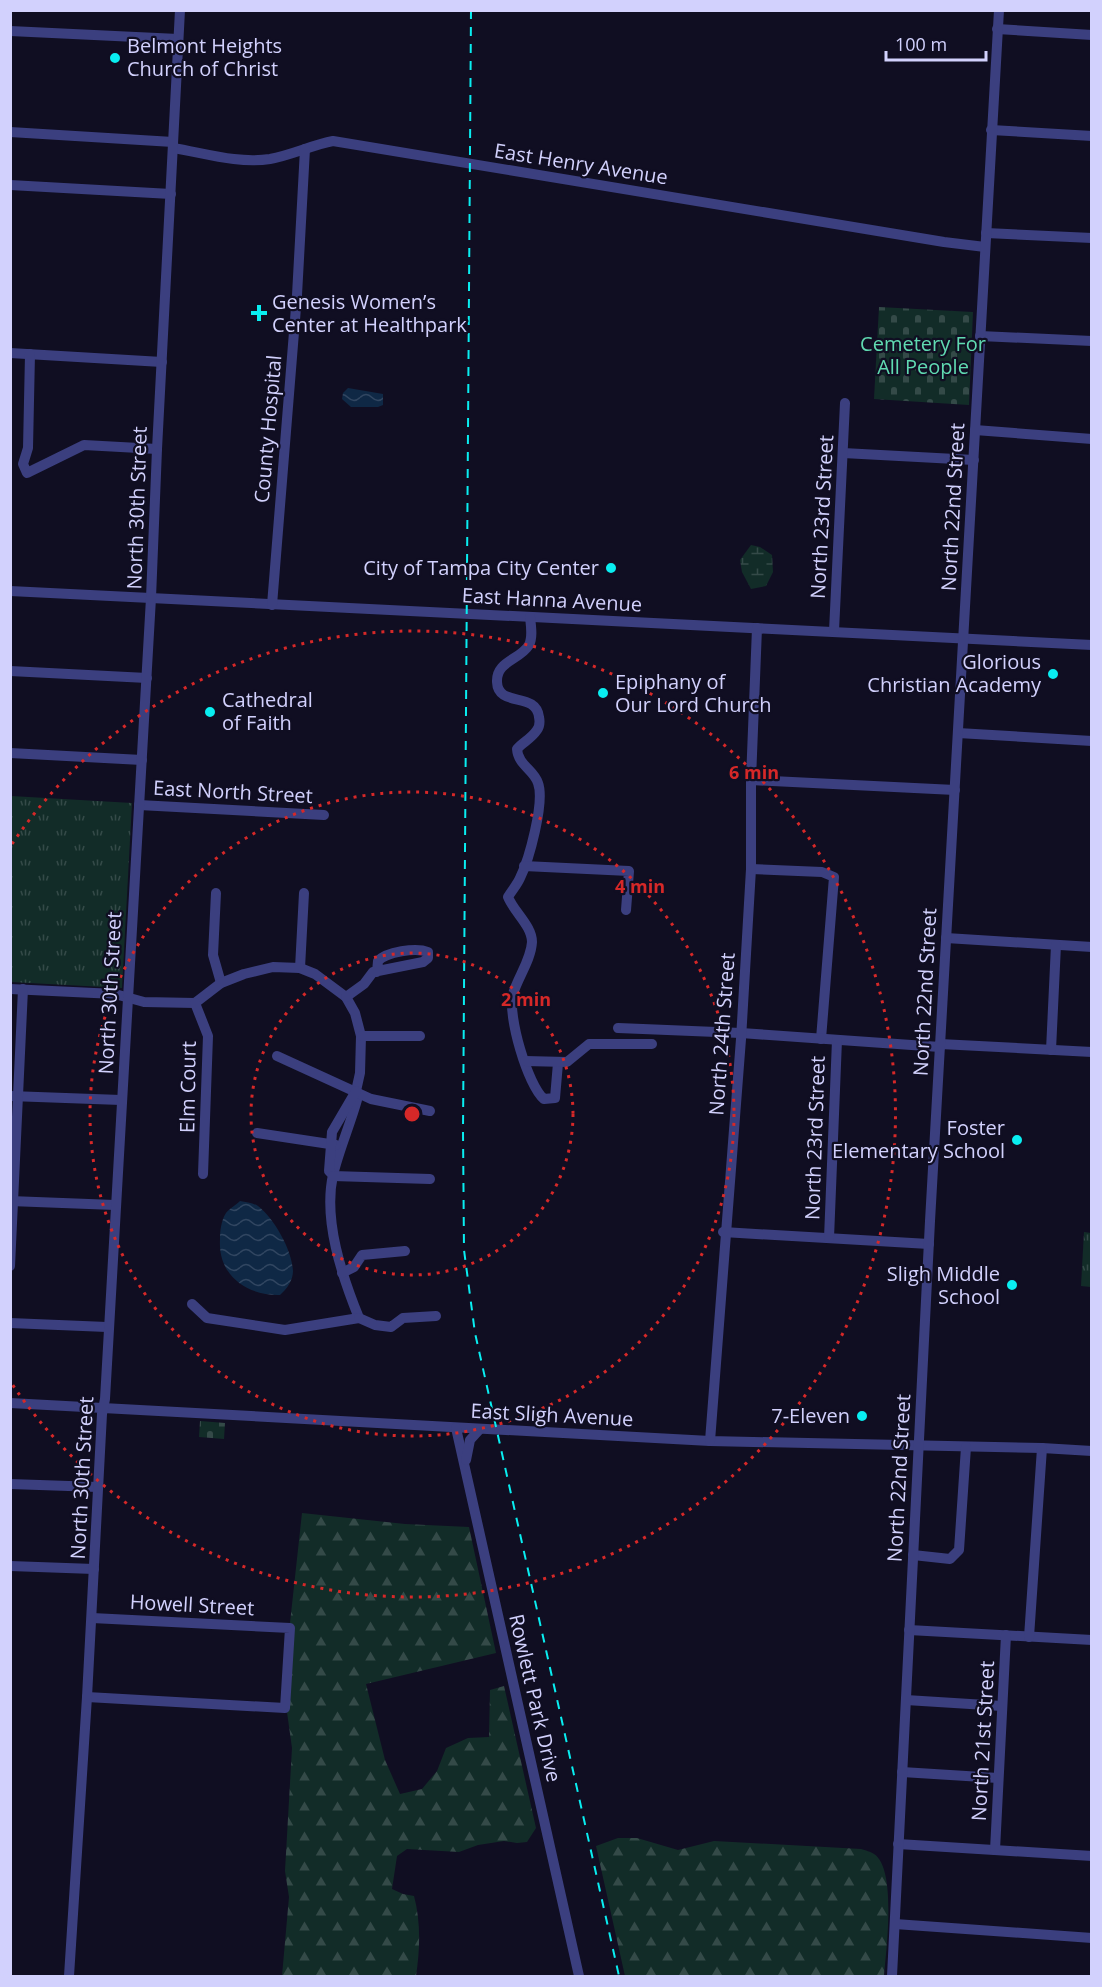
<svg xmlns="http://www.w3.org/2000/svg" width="1102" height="1987" font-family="'Open Sans',sans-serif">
<defs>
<pattern id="grass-tufts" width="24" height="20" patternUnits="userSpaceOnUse" patternTransform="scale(1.5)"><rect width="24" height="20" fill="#122c28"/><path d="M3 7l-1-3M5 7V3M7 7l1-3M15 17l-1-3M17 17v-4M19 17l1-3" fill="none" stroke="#344a48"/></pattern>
<pattern id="forest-firs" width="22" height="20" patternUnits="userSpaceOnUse" patternTransform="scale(1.5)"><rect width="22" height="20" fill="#122c28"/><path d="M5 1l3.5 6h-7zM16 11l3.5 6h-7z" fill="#344a48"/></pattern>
<pattern id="wetland-marsh" width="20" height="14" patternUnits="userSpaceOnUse" patternTransform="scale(1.5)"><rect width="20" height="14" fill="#122c28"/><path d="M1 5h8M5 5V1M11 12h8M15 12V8" fill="none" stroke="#344a48"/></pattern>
<pattern id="cemetery-stones" width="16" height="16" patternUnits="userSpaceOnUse" patternTransform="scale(1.5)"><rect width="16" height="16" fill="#122c28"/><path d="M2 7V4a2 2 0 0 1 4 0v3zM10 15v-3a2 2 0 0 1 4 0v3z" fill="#344a48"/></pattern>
<pattern id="water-waves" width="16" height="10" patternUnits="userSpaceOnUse" patternTransform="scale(1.5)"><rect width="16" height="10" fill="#0f2845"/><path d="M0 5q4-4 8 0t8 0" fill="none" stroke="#314661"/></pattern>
</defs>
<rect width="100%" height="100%" fill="#100e22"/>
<g fill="url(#grass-tufts)">
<polygon points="11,796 132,803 122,988 11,982"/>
<polygon points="1084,1232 1091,1233 1091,1287 1081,1286"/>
</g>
<g fill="url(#forest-firs)">
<path d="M302,1513l103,11 64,3 27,126 -130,31 19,76 15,34 22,-5 15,-18 9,-23 22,-10 21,-1 1,-47 14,-4 32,142 -9,14 -10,1 -13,-2 -26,4 -19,7 -52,-3 -10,7 -5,33 11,5 11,2c7,26 6,54 2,80h-134l7,-79 -4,-26 7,-123 -5,-36h1l2,-89z"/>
<path d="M618,1838h19l41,12 36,-9 147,8c4,1 10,3 13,5 23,15 12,97 10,122h-259l-29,-130z"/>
</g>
<polygon fill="url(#wetland-marsh)" points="751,545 760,547 772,555 773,572 766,586 751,589 742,572 740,560"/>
<g fill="url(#cemetery-stones)">
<polygon points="879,307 973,312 969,405 874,399"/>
<polygon points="200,1421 225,1423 224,1439 199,1437"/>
</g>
<g fill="url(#water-waves)">
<polygon points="348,388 383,394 383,405 378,407 351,407 342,399 343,393"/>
<path d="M240,1201c6,1 13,2 18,5 16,12 34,44 35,65 0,9 -6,18 -13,24 -32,1 -62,-19 -60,-55 0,-9 1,-19 6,-27 3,-4 10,-8 14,-12z"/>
</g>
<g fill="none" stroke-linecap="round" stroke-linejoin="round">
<g stroke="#3b3f7f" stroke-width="10">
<polyline points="997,29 1092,35"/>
<polyline points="10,31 178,39"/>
<polyline points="991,130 1092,136"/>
<polyline points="10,132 173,142"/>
<path d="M173,148c31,5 65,16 97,11 22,-4 42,-14 63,-18l611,101 41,5"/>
<polyline points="10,185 171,194"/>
<polyline points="986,233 1092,238"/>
<polyline points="980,336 1092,341"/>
<polyline points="10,353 162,362"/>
<polyline points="30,354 28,448 23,464 27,473 84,445 157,449"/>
<polyline points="975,430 1092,439"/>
<polyline points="843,453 974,460"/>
<polyline points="10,591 1092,645"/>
<polyline points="272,605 297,295 305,149"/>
<path d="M530,617c1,9 3,20 -1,28 -9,15 -33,16 -32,37 1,26 39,9 42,35 1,5 1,9 -2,13 -6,9 -14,12 -20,19 1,16 17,21 21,34 7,19 -9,77 -18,95 -3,7 -8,12 -12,19 6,15 24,29 24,45 -1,18 -14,35 -19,52 -6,21 15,92 31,105l11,-1 3,-35"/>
<polyline points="834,631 845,403"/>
<polyline points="10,671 147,678"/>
<polyline points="958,733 1092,741"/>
<polyline points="10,753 142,760"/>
<polyline points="751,780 955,790"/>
<polyline points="139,805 324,815"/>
<polyline points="524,866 629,871 626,910"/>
<polyline points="751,869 822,872 834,877 821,1039"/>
<polyline points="216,893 213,955 221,983"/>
<polyline points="946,938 1092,947"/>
<polyline points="300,968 304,893"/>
<path d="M10,989l105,5 29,8 51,1 26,-20 23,-9 29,-7 27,1 15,6 31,23 9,16 6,23 -1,37 -4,18 1,9c-7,25 -18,50 -24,75 -10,45 9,101 26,143"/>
<path d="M346,997l18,-13 9,-12 50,-10 5,-4v-6c-12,-5 -42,0 -50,9l-1,11"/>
<polyline points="195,1003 208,1036 203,1174"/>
<polyline points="618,1028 741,1033 940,1047"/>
<polyline points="361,1036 420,1036"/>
<polyline points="940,1044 1092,1052"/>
<polyline points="1051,1050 1056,945"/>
<polyline points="277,1056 371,1099 430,1111"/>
<polyline points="525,1061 567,1062 589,1044 652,1044"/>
<polyline points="10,1096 121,1100"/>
<polyline points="257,1133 336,1145"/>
<polyline points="331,1173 329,1171 332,1132 356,1091"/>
<polyline points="333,1176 430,1179"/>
<polyline points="10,1201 115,1205"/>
<polyline points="723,1232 929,1244"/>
<polyline points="829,1238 837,1040"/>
<polyline points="10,1266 23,989"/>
<polyline points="342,1273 354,1267 362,1255 405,1251"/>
<polyline points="192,1304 207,1318 285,1330 359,1318"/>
<polyline points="359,1318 375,1325 391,1327 403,1318 436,1316"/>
<polyline points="10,1323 107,1327"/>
<polyline points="10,1403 710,1441 1042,1448 1092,1451"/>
<polyline points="456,1428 579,1976"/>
<polyline points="710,1441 741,1039 751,869 751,780 757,628"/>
<polyline points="466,1460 470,1440 480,1429"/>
<polyline points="10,1484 98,1487"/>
<polyline points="913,1555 950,1559 959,1550 966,1447"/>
<polyline points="10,1566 94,1569"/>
<polyline points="909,1630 1092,1640"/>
<polyline points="1029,1637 1042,1448"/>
<polyline points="87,1697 285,1708 290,1628 92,1618"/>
<polyline points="906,1700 1002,1706"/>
<polyline points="902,1772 998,1778"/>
<polyline points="898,1844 1092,1856"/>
<polyline points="995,1850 1006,1635"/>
<polyline points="895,1924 1092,1938"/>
<polyline points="69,1976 87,1697 102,1414 105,1399 151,598 157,449 180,10"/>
<polyline points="892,1976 930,1221 999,10"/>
</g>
<polyline stroke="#09eef1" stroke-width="2" stroke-dasharray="9 8" stroke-linecap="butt" points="471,10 463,1131 464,1250 475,1333 619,1976"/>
</g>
<g fill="none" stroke="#d62828" stroke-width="3" stroke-dasharray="3 6">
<circle cx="412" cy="1114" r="161"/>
<circle cx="412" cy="1114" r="322"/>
<path d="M12 844A483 483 0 1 1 12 1384"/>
</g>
<g fill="#09eef1" stroke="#100e22" stroke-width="2">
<circle cx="115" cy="58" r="6"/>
<path d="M256 304h6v6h6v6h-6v6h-6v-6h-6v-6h6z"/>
<circle cx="611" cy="568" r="6"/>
<circle cx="1053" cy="674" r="6"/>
<circle cx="603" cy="693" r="6"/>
<circle cx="210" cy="712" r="6"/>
<circle cx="1017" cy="1140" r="6"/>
<circle cx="1012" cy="1285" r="6"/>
<circle cx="862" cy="1416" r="6"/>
</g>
<g text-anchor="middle" stroke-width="4.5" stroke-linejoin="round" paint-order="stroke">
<g font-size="20" fill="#d2d1fd" stroke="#100e22" text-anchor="end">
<text x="127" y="53" text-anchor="start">Belmont Heights<tspan x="127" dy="23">Church of Christ</tspan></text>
<text x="272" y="309" text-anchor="start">Genesis Women’s<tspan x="272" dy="23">Center at Healthpark</tspan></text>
<text x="599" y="575">City of Tampa City Center</text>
<text x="1041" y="669">Glorious<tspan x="1041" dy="23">Christian Academy</tspan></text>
<text x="615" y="689" text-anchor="start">Epiphany of<tspan x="615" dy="23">Our Lord Church</tspan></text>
<text x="222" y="707" text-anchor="start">Cathedral<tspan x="222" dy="23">of Faith</tspan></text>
<text x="1005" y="1135">Foster<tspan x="1005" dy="23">Elementary School</tspan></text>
<text x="1000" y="1281">Sligh Middle<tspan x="1000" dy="23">School</tspan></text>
<text x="850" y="1423">7-Eleven</text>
</g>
<g font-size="20" fill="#d2d1fd" stroke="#100e22">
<text transform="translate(581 164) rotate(9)" y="7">East Henry Avenue</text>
<text transform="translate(268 429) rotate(-85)" y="7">County Hospital</text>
<text transform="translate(953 507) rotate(-87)" y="7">North 22nd Street</text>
<text transform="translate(137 508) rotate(-88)" y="7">North 30th Street</text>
<text transform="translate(822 517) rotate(-87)" y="7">North 23rd Street</text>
<text transform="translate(552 600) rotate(3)" y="7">East Hanna Avenue</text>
<text transform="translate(233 792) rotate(3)" y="7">East North Street</text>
<text transform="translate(925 992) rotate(-87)" y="7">North 22nd Street</text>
<text transform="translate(110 993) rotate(-87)" y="7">North 30th Street</text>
<text transform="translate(722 1034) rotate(-86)" y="7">North 24th Street</text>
<text transform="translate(188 1087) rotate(-89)" y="7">Elm Court</text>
<text transform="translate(815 1138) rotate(-88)" y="7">North 23rd Street</text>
<text transform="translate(552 1415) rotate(3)" y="7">East Sligh Avenue</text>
<text transform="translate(82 1478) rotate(-87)" y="7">North 30th Street</text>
<text transform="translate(899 1478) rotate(-87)" y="7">North 22nd Street</text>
<text transform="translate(192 1605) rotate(3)" y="7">Howell Street</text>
<text transform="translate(535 1698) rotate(77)" y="7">Rowlett Park Drive</text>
<text transform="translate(983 1741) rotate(-87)" y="7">North 21st Street</text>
</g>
<g font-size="20" fill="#60dab1" stroke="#100e22">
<text x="923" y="351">Cemetery For<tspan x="923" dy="23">All People</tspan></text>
</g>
</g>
<circle cx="412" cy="1114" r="9" fill="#d62828" stroke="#100e22" stroke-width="3"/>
<g font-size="18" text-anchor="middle" font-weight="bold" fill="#d62828" stroke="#100e22" stroke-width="4.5" stroke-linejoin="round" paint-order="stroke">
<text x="754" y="779">6 min</text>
<text x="640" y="893">4 min</text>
<text x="526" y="1006">2 min</text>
</g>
<rect width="1102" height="1987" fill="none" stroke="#d2d1fd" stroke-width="24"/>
<path d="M886 51v9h100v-9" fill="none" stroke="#d2d1fd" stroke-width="3"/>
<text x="895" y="51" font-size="18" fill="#d2d1fd" stroke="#100e22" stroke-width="4.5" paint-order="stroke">100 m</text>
</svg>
